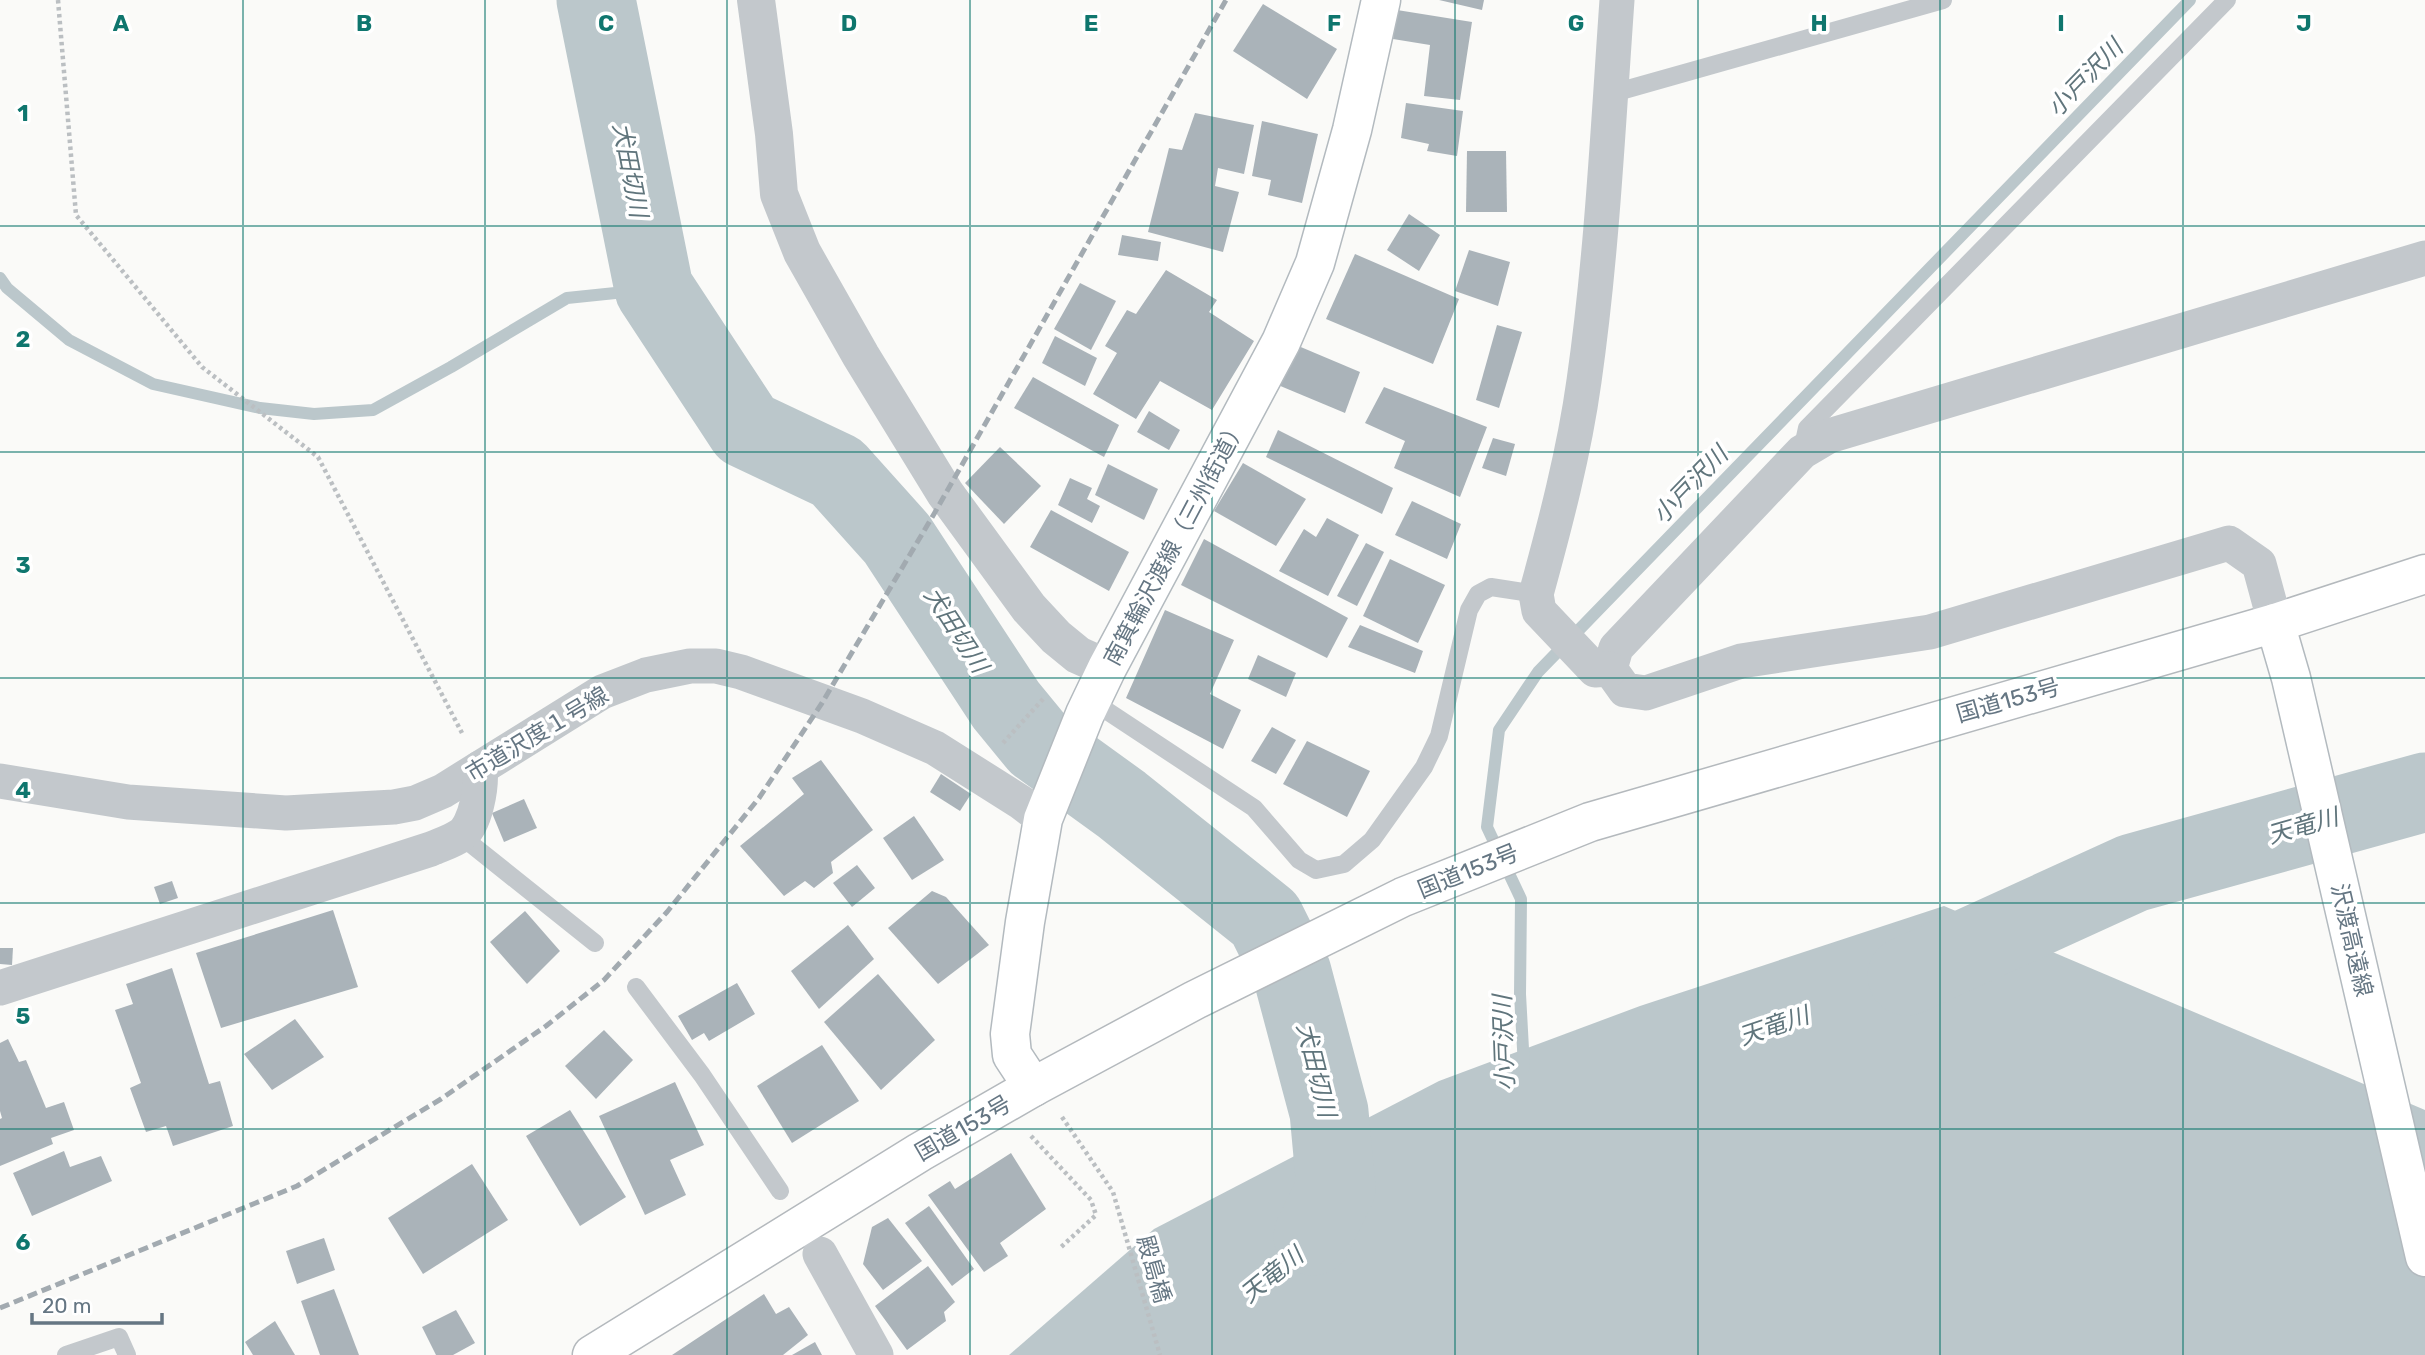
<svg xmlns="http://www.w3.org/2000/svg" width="2425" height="1355" font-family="Rubik,'Noto Sans JP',sans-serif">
<rect width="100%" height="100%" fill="#fafaf8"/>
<polygon fill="#bbc7cb" points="1944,906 2425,1110 2425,1355 1009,1355 1154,1229 1439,1081 1640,1006"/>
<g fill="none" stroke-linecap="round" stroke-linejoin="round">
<g stroke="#bbc7cb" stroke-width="12">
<polyline points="0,278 7,288 69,340 153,384 260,408 314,414 373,410 451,367 567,298 654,289"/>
<polyline points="1524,1067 1520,994 1521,899 1487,827 1499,730 1538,672 2190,0"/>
</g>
<g stroke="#bbc7cb" stroke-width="79">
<polyline points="596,0 654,289 746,429 837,472 897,539 1006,705 1038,744 1121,804 1265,919 1292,973 1329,1112 1336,1188 1313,1236"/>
<polyline points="1907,976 2133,873 2425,792"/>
</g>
</g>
<g fill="#aab3b9">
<polygon points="1439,0 1484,0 1482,10"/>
<polygon points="1263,4 1337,49 1307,99 1233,51"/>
<polygon points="1397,10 1472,22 1460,100 1424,96 1430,45 1393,39"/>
<polygon points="1406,103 1463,111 1457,156 1427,151 1429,144 1401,138"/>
<polygon points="1195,113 1254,125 1244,174 1218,168 1215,186 1239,192 1223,252 1148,232 1169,148 1182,150"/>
<polygon points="1262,121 1318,134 1302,203 1268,195 1271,180 1252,176"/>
<polygon points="1467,151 1506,151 1507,212 1466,212"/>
<polygon points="1409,214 1440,235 1419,271 1387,250"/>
<polygon points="1122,235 1161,242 1158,261 1118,255"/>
<polygon points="1469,250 1510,262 1498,306 1455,291"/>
<polygon points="1355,254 1459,299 1433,364 1326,319"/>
<polygon points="1166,270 1217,300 1209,312 1254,341 1212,410 1160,381 1136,419 1093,394 1117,353 1105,346 1127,310 1136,314"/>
<polygon points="1080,283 1116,301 1091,350 1054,329"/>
<polygon points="1497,325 1522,332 1499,408 1476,400"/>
<polygon points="1055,336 1097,358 1085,386 1042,363"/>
<polygon points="1296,345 1360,372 1345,413 1278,385"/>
<polygon points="1033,377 1119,425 1104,457 1014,408"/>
<polygon points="1384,387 1487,427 1460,497 1394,468 1405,441 1365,423"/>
<polygon points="1149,411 1180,430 1169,450 1137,432"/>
<polygon points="1278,430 1393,488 1382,514 1266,457"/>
<polygon points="1493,438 1515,444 1506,476 1482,468"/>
<polygon points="1000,447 1041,486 1004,524 965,483"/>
<polygon points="1243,463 1306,499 1276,546 1214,511"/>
<polygon points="1108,464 1158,489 1144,520 1095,495"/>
<polygon points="1070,478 1092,488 1087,499 1100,506 1092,523 1058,505"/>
<polygon points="1412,501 1461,524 1447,559 1395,535"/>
<polygon points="1051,510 1129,552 1109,591 1030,547"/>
<polygon points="1327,518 1359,535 1328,596 1279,571 1304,529 1316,537"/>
<polygon points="1204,539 1348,618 1327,658 1181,585"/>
<polygon points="1366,543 1384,552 1357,606 1337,596"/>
<polygon points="1390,559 1445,585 1418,643 1363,616"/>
<polygon points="1165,610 1234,640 1210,694 1241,710 1223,749 1126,698"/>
<polygon points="1360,625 1423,651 1415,673 1348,647"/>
<polygon points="1258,655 1296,673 1286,697 1248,679"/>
<polygon points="1272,727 1296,740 1276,774 1251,761"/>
<polygon points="1307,741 1370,771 1347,817 1283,784"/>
<polygon points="821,760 873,830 831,862 833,873 814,888 805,881 784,896 740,846 804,794 792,778"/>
<polygon points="941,774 971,794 960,811 930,792"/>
<polygon points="524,799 537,828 504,842 492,813"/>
<polygon points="914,816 944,860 912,880 883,838"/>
<polygon points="857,865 875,888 852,907 833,883"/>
<polygon points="172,881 178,898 160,904 154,887"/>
<polygon points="932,891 946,897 989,945 938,984 888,928"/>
<polygon points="333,910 358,987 221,1028 196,953"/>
<polygon points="525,911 560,951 527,984 490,942"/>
<polygon points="848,925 874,959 819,1009 791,971"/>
<polygon points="0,948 13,948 12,965 0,964"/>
<polygon points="172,968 209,1084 220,1081 233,1126 173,1146 166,1126 146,1132 130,1088 141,1083 115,1010 133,1004 126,984"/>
<polygon points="878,974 935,1040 881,1090 824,1022"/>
<polygon points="737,983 755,1014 709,1041 704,1033 692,1040 678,1016"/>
<polygon points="295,1019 324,1057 272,1090 244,1054"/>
<polygon points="604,1030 633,1060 596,1099 565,1066"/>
<polygon points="8,1039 19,1062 26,1060 46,1108 64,1102 74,1130 51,1138 53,1144 0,1166 0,1119 2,1118 0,1111 0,1043"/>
<polygon points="822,1045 859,1101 792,1143 757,1086"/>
<polygon points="675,1082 704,1145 670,1160 686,1195 645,1215 599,1116"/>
<polygon points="570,1110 626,1197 580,1226 526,1136"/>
<polygon points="64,1151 70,1167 101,1156 112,1181 32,1216 13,1173"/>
<polygon points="1011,1153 1046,1209 1000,1243 1008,1256 984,1272 928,1195 950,1181 955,1189"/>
<polygon points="472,1164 508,1220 423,1274 388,1218"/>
<polygon points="929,1206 974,1269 952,1286 905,1223"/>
<polygon points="888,1218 922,1261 883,1290 863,1264 872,1227"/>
<polygon points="324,1238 335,1270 297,1284 286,1251"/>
<polygon points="928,1266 955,1302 944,1312 946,1321 907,1350 875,1306"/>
<polygon points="334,1289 359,1355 320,1355 301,1301"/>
<polygon points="764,1294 776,1314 789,1307 808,1335 783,1355 672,1355"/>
<polygon points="456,1310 475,1343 453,1355 436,1355 422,1327"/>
<polygon points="275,1321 295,1355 253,1355 245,1342"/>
<polygon points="815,1342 822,1355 792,1355"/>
</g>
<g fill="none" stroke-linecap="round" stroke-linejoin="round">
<g stroke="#b3babf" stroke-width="41">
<g id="secondary">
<polyline points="2275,623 2291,678 2425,1257"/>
<polyline points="1033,1087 1012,1055 1010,1034 1025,922 1043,819 1085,714 1107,668 1281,342 1315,263 1352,130 1381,0"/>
</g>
</g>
<g stroke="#b4b9bd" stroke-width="41">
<polyline id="trunk" points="592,1355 920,1152 1033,1087 1195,1000 1403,897 1590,822 2275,623 2425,574"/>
</g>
<g stroke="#bbbfc2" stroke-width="4.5" stroke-dasharray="3.5 3.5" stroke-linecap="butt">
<polyline points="58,0 76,215 202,367 318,457 462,733"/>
<polyline points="1003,743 1044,698"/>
<polyline points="1062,1117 1113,1192 1160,1355"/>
<polyline points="1031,1136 1091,1200 1096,1215 1060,1248"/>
</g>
<g stroke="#c3c8cc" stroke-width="18">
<polyline points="1610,94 1943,0"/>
<polyline points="1802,451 1807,428 2227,0"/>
<polyline points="1092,701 1254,808 1299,860 1316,870 1344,864 1372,840 1424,767 1439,736 1469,610 1478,594 1491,587 1536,594"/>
<polyline points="461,836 595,943"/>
<polyline points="636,987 702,1075 780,1191"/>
<polyline points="66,1355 119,1337 127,1355"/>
</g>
<g stroke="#c3c8cc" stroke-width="35">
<polyline points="2275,623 2259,564 2229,543 1930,632 1741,661 1646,693 1625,690 1610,669 1616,648 1802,452 1829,436 2425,258"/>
<path d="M1610,669l-15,1 -56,-59 -3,-17c19,-69 38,-141 48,-213 18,-126 24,-254 33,-381"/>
<polyline points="0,781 128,802 286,813 394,807 415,803 443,791 602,692 646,675 690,666 716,666 741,672 862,716 935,748 1022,803 1043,819"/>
<path d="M0,988l431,-139c9,-4 22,-8 30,-14 15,-10 21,-50 19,-67"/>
<polyline points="820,1254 876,1355"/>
</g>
<polyline stroke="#c3c8cc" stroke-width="38" points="756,0 774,134 779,194 802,252 861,356 945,493 1029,608 1056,637 1078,655 1107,668"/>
<use href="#secondary" stroke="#fff" stroke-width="38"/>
<use href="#trunk" stroke="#fff" stroke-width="38"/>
<polyline stroke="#a2aab0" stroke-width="5" stroke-dasharray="10 5" stroke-linecap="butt" points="0,1308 297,1186 441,1099 546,1026 604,980 667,912 759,798 822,703 934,514 1226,0"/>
</g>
<path fill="none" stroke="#0f766e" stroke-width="2" stroke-opacity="0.55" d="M243,0v1355M485,0v1355M727,0v1355M970,0v1355M1212,0v1355M1455,0v1355M1698,0v1355M1940,0v1355M2183,0v1355M0,226h2425M0,452h2425M0,678h2425M0,903h2425M0,1129h2425"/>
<g text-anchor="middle" stroke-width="7" stroke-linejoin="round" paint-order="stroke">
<g font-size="23" fill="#657683" stroke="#fff">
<text transform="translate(1175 542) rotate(-62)" y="8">南箕輪沢渡線（三州街道）</text>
<text transform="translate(2008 700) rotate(-16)" y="8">国道153号</text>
<text transform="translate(537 734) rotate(-31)" y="8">市道沢度１号線</text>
<text transform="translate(1468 871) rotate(-22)" y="8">国道153号</text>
<text transform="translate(2352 940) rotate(77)" y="8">沢渡高遠線</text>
<text transform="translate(963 1128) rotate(-30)" y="8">国道153号</text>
<text transform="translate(1154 1269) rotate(74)" y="8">殿島橋</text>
</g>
<g font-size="24" font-style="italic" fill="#60757c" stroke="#fff">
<text transform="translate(2085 78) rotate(-46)" y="8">小戸沢川</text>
<text transform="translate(630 170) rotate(79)" y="8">犬田切川</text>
<text transform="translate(1690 485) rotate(-46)" y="8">小戸沢川</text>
<text transform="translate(956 630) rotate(57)" y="8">犬田切川</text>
<text transform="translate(2303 826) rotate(-16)" y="8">天竜川</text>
<text transform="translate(1774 1026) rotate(-19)" y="8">天竜川</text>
<text transform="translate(1504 1043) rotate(-92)" y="8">小戸沢川</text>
<text transform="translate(1316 1070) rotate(76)" y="8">犬田切川</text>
<text transform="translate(1272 1275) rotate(-39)" y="8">天竜川</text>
</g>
</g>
<g font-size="23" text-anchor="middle" font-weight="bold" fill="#0f766e" stroke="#fff" stroke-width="7" stroke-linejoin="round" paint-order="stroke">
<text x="121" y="31">A</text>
<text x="364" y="31">B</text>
<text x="606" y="31">C</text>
<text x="849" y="31">D</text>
<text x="1091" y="31">E</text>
<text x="1334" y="31">F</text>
<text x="1576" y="31">G</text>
<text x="1819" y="31">H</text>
<text x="2061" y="31">I</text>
<text x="2304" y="31">J</text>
<text x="23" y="121">1</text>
<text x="23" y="347">2</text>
<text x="23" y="573">3</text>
<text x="23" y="798">4</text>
<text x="23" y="1024">5</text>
<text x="23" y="1250">6</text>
</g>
<path d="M32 1313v10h130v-10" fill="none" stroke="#657683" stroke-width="3.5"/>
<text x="42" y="1313" font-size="21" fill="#657683" stroke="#ffffff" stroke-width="5" paint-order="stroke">20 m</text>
</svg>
